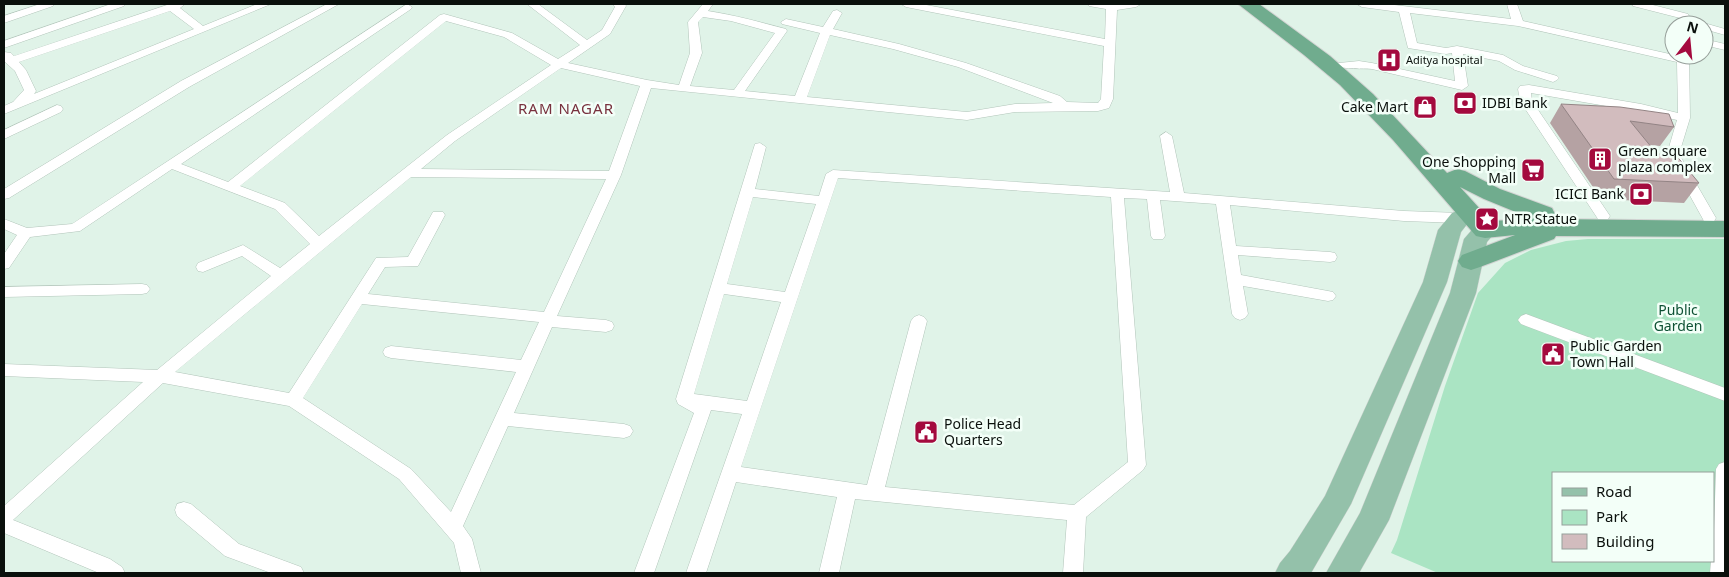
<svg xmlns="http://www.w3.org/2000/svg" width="1729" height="577" font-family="'Noto Sans',sans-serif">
<rect width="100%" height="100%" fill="#e0f3e8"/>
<path fill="#aae4c3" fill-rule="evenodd" d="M1588,239h137v334h-287l-47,-20 6,-13 48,-154 33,-93 27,-30 26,-13 35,-9zM1553,473h160v88h-160z"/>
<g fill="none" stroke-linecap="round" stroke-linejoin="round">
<g stroke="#b2c5ba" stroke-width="1">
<g id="minor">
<polygon points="40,4 54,4 53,6 4,23 4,16"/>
<polygon points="111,4 125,4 124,6 4,48 4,41"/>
<path d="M170,4h15l-5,4 23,18 54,-22h14l-267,110v-8l9,-4 11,-12 -9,-19 -11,-10v-9l7,1 3,3zM170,11l24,18 -160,65 2,-3 -10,-21 -7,-8z"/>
<polygon points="327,4 339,4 189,87 9,198 4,199 4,189 181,81"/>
<path d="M407,4l5,3 -1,2 -230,155 47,18 212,-167 4,-1 68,19 46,26 22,-14 -53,-41h11l49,36 15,-10 13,-23 -2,-3h12l1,2 -16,28 -42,29 79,17 32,5 11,-32 -2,-31 15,-18h10l-5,7c26,4 52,11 78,18l1,2 -42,60 50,5 25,-63 -38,-9 -1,-2 5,-3 37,8 10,-16 4,-1 5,3 -9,16 66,15 67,19 94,33 7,6 31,1 3,-4 3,-53 -198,-39 -5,-3h20l184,35 1,-30 -17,-3 -1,-2h53l-5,3 -19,3 -4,89 -4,9 -11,3 -83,1 -48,8 -316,-32 -30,87 -64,141 49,4 6,2 2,4 -2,4 -6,2 -54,-5 -38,86 110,11 6,2 3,5 -3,5 -6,2 -116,-12 -45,100 9,13 9,34h-20l-7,-30 -55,-64 -110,-73 -126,-23 -150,137 97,39 12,8 3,6h-26l-95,-40v-27l139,-124 -139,-6v-12l153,6 114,-94 -29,-20 -39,16 -5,-1 -2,-4 2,-4 45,-18 37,23 30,-24 -35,-35 -103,-40 -92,62 -50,6 -21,31 -5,1v-15l13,-19 -13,-6v-10l23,9 45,-4zM703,17l28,4 44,12 -41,57 -44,-4 12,-33 -4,-31zM446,21l58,16 47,28 -104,70 -128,101 -34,-33 -45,-17zM830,35l63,14 65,18 95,36 -38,1 -48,8 -160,-15zM561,68l79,18 -31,85 -188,-2 34,-28zM411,177l195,2 -62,133 -176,-18 17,-27 33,-1 27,-51 -2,-3h-10l-25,45 -32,1 -87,135 -114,-21zM362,304l177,18 -18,38 -130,-14 -6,2 -2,4 2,4 6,2 125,14 -65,140 -40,-43 -108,-71z"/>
<path d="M1357,4h29l125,15 -4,-15h10l6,17 151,34h15l1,63 -11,36 37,64 -2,3h-10l-37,-67 10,-34 -36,-8 -110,-19 1,8 78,115 -2,3h-10l-78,-118 -2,-12 2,-3 9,-1 112,19 37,9 -1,-51 -159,-36 -108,-13 7,30 29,5 11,-2 46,9 20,11 34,10 2,2 -2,2 -4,2 -38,-12 -16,-9 -36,-7 5,32 -6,4 -90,-21c-9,-1 -29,1 -35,-4l2,-2 20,-2 13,2 83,18 -3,-28 -6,1 -38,-6 -9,-36 -37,-5z"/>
<polygon points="1632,4 1649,4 1688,14 1689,16 1684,19 1633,6"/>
<polygon points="1704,23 1725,29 1725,35 1704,29 1704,25 1699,25"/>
<polygon points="1704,39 1725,44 1725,50 1704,45"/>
<polygon points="57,105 61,106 63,109 61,112 4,139 4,130"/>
<path d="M1166,132l6,4 12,57 220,18 56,2 5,2 2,3 -2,3 -5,2 -56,-2 -174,-16 6,41 94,6 5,1 2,4 -2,4 -5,1 -92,-7 3,20 87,16 5,1 3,4 -3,4 -5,1 -85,-15 5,28 -3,4 -5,2 -5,-2 -3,-4 -16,-110 -56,-4 5,36 -2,3h-10l-2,-3 -4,-37 -23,-1 22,267 -3,5 -57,47 -3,56h-20l4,-53 -212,-21 -16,74h-20l18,-76 -101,-15 -30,91h-20l56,-159 -31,-4 -57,163h-20l60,-160 -16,-9 -2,-5 79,-255 5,-1 6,4 -11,42 64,7 7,-22 7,-4 337,22 -10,-56zM838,178l273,19 17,265 -54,43 -189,-18 42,-166 -3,-4 -5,-2 -5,2 -3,4 -44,164 -126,-18zM753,197l63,7 -31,88 -58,-8zM724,294l57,8 -34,99 -53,-7z"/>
<polygon points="142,284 147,285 150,289 147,293 142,294 4,297 4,287"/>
<polygon points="1526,314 1725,388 1725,401 1521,324 1518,320 1521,316"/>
<polygon points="1725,462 1725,573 1710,573 1711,561 1713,561 1716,469 1719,464"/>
<polygon points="184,502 191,504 239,544 301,567 304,573 271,573 225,556 177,516 175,510 177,504"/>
</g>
</g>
<g stroke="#d3d4d3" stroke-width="1">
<g id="primary">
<polygon points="1470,206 1478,209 1482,214 1478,219 1468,223 1461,232 1447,282 1351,504 1311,573 1275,573 1280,563 1290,551 1325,496 1423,282 1438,230 1452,213"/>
<polygon points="1485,222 1493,224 1497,230 1487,242 1476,293 1389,520 1359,573 1326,573 1360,513 1450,293 1464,239 1477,224"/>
</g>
</g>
<g stroke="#d3d4d3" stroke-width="2">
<path id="trunk" d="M1238,4h21l71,52 43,38 74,79 10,-4 8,2 35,18 52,19 3,6 -3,5 173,2v16l-169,-1 -2,3 -74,28 -9,3 -9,-3 -4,-6 4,-6 53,-20 -30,3 -9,-2 -83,-96 -53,-55 -36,-30zM1460,187l24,12 49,20 -42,2z"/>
</g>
<use href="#minor" fill="#fff" fill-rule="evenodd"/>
<use href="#primary" fill="#94c1aa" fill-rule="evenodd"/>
<use href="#trunk" fill="#70ac8e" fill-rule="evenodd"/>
</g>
<polygon fill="#b5a2a3" points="1561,104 1674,127 1660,146 1649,145 1657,154 1699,183 1684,203 1601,199 1550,123"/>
<polygon fill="#d2bcbe" stroke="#938485" points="1561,104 1620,107 1669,114 1674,127 1630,121 1657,154 1675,154 1699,183 1614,179"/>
<defs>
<g id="hospital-square" transform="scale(1.25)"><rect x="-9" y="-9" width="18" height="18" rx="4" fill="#a40a3e" stroke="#f3fff8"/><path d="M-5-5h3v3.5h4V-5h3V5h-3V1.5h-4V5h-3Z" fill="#fff"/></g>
<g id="bank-square" transform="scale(1.25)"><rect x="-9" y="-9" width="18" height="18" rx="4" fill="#a40a3e" stroke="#f3fff8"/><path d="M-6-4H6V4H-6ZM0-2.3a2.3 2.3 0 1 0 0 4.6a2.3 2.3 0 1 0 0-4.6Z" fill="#fff"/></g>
<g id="shop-square" transform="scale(1.25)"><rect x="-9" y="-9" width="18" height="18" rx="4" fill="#a40a3e" stroke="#f3fff8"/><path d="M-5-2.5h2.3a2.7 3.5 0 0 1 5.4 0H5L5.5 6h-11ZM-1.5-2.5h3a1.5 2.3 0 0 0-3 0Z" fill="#fff"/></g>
<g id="building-square" transform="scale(1.25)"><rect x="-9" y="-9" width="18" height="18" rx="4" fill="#a40a3e" stroke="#f3fff8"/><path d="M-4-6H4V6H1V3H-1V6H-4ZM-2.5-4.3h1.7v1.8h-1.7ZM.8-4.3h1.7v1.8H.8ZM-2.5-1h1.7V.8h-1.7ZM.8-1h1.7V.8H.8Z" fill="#fff"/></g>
<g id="supermarket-square" transform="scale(1.25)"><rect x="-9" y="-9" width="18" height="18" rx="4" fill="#a40a3e" stroke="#f3fff8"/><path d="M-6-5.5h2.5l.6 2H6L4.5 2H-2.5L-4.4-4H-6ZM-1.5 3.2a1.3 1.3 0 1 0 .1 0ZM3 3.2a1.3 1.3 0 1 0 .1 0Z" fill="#fff"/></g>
<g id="sight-square" transform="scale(1.25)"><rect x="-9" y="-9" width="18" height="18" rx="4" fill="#a40a3e" stroke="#f3fff8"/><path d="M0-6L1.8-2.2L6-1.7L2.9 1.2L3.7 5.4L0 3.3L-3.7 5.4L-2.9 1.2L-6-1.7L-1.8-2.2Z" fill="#fff"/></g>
<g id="civic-square" transform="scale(1.25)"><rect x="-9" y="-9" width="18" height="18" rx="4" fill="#a40a3e" stroke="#f3fff8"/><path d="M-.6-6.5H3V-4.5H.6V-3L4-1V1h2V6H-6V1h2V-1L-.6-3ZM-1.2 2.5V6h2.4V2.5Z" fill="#fff"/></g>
</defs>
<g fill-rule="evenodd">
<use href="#hospital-square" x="1389" y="60"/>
<use href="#bank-square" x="1465" y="103"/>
<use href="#shop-square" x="1425" y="107"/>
<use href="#building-square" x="1600" y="159"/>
<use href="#supermarket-square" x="1533" y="170"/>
<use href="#bank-square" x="1641" y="194"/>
<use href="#sight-square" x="1487" y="219"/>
<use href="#civic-square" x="1553" y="354"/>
<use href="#civic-square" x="926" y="432"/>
</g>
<g text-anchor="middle" stroke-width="5" stroke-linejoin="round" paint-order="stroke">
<g font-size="11" fill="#0a100c" stroke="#f3fff8" text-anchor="start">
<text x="1406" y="64">Aditya hospital</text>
</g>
<g font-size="14" fill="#0a100c" stroke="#f3fff8" text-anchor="start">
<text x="1482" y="108">IDBI Bank</text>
<text x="1408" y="112" text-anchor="end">Cake Mart</text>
<text x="1618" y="156">Green square<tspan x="1618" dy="16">plaza complex</tspan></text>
<text x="1516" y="167" text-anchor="end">One Shopping<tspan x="1516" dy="16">Mall</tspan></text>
<text x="1624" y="199" text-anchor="end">ICICI Bank</text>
<text x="1504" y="224">NTR Statue</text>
<text x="1570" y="351">Public Garden<tspan x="1570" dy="16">Town Hall</tspan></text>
<text x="944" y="429">Police Head<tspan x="944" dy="16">Quarters</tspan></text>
</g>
<g font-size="14" fill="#0e5134" stroke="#f3fff8">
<text x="1678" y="315">Public<tspan x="1678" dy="16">Garden</tspan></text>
</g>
<g font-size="15" letter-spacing="1" fill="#78313e" stroke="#f3fff8">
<text x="566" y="114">RAM NAGAR</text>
</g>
</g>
<rect width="1729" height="577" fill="none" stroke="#0a100c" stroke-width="10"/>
<rect x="1552" y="472" width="162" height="90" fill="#f3fff8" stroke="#969f9a"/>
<rect x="1562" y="488" width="25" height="8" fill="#94c1aa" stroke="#969f9a"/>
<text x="1596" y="497" font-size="15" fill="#0a100c">Road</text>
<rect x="1562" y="510" width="25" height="15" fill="#aae4c3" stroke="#969f9a"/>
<text x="1596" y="522" font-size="15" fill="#0a100c">Park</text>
<rect x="1562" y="534" width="25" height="15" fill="#d2bcbe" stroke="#969f9a"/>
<text x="1596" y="547" font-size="15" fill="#0a100c">Building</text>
<g transform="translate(1689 40) rotate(16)"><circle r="24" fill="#f3fff8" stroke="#969f9a"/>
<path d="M0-4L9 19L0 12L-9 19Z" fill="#a40a3e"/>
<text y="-8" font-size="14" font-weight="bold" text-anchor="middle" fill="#0a100c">N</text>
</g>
</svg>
